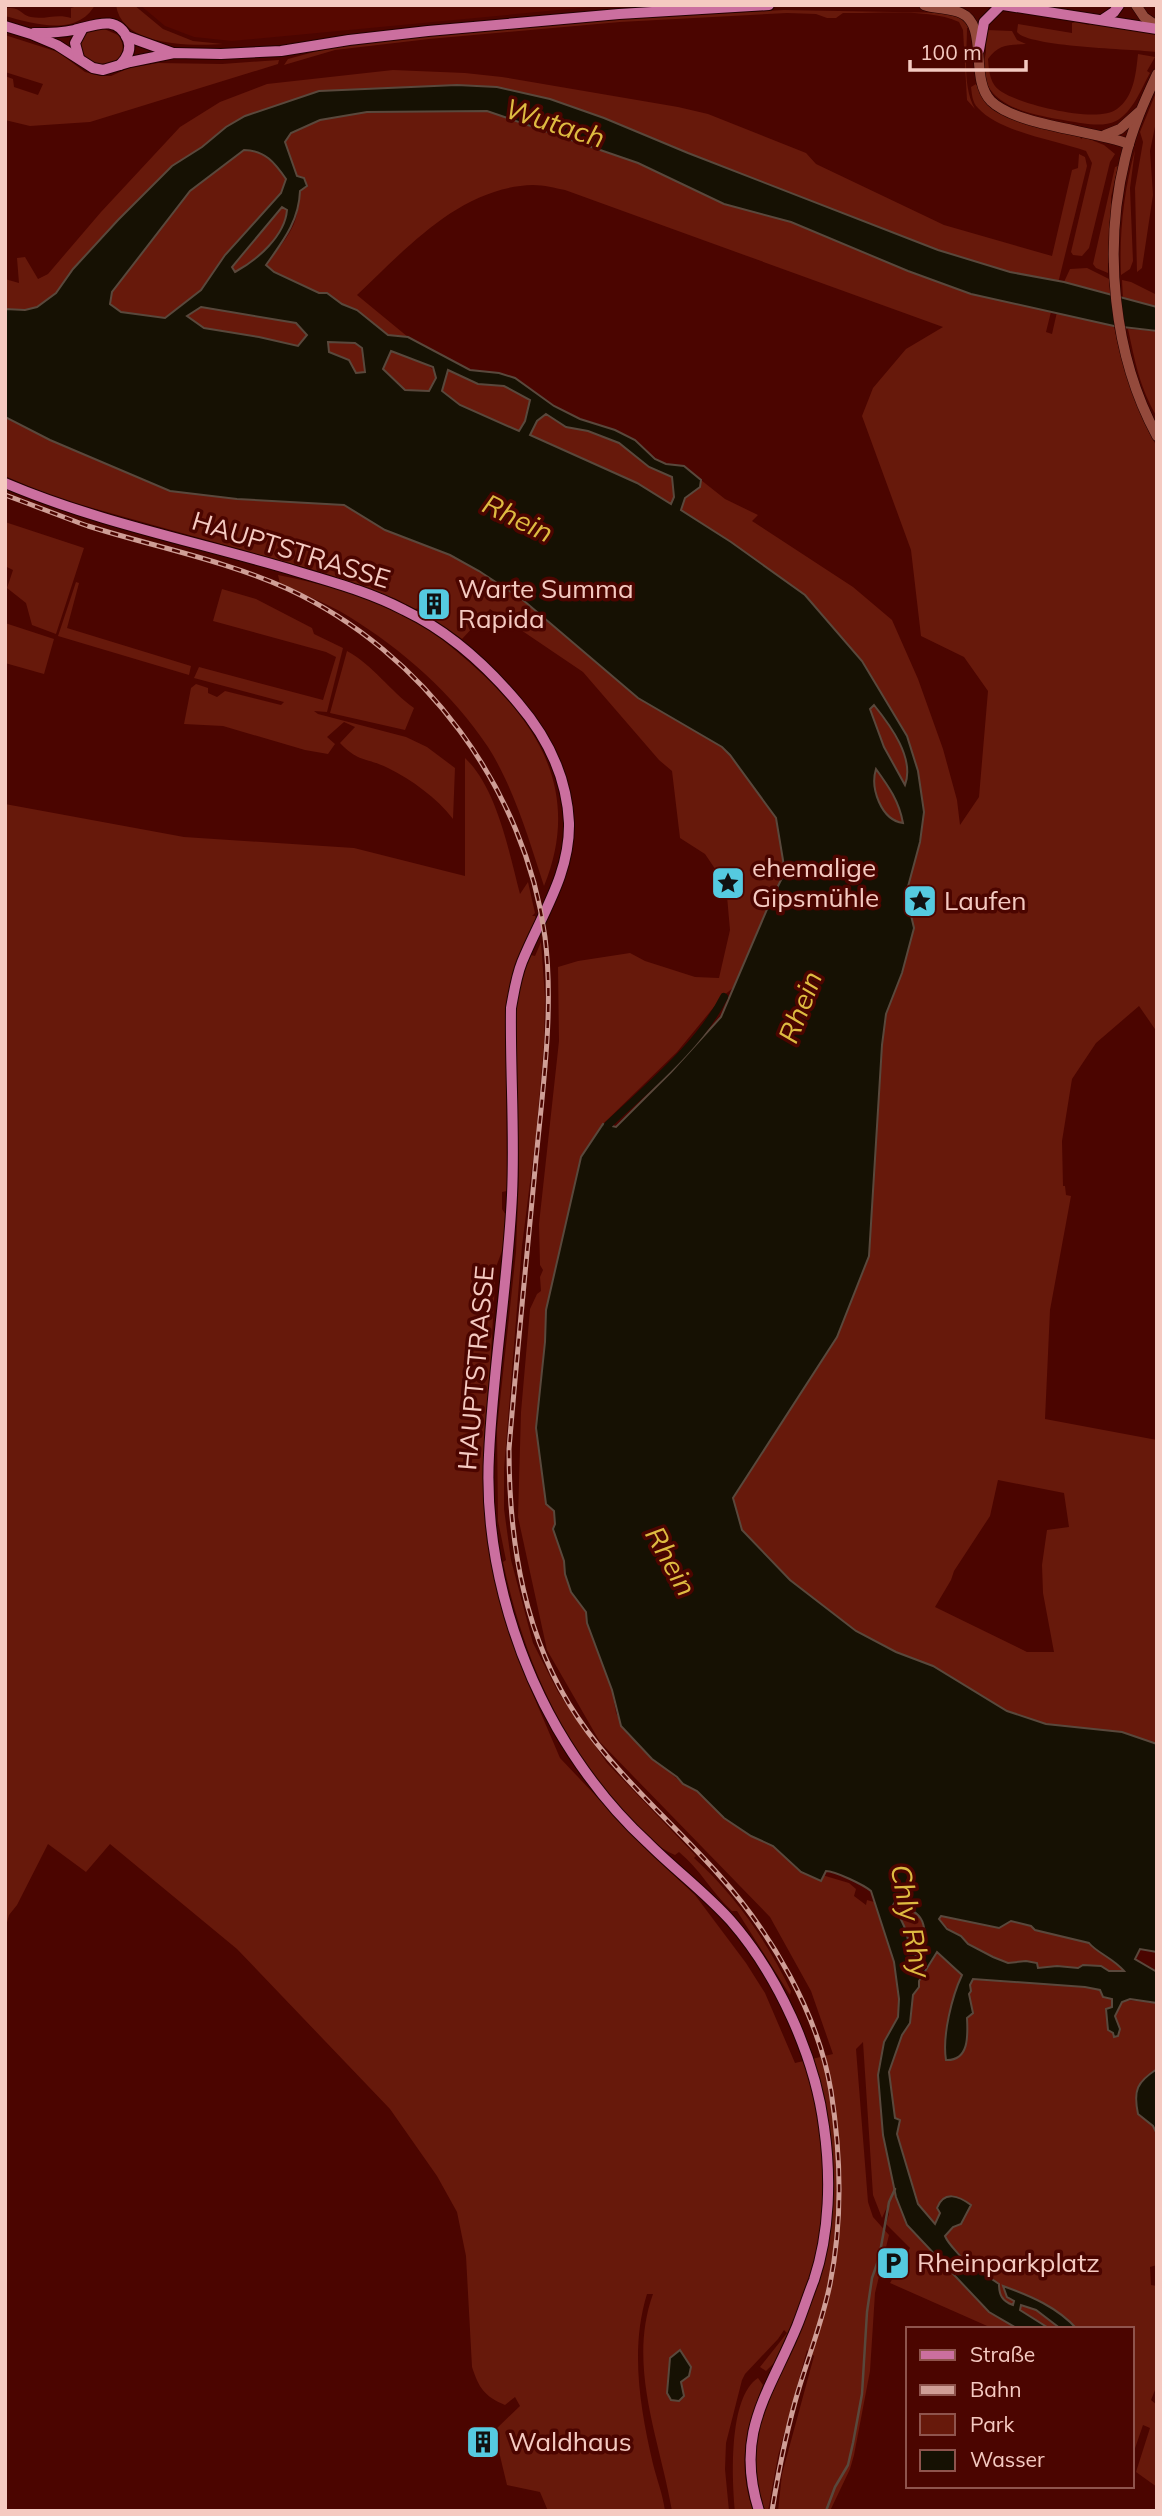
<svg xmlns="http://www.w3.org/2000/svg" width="1162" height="2516" font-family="Mulish,sans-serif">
<rect width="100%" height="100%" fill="#4b0500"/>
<polygon fill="#570800" points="140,5 601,5 601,6 232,41 194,37 165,26"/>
<g fill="#67190b" fill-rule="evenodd">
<path d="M80,5h15c-18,32 -61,19 -90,11v-8c17,-1 13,5 26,9 14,3 26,-4 40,1v-10z"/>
<path d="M116,5h18l29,24 30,12 30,3c-32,2 -101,3 -107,-39z"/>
<path d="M784,10l166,3 11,3 8,11 -2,1c0,25 -5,58 8,81l-8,-9 -4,-70 -4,-8c-31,-14 -82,-8 -116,-9l-7,5h-9l-11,-4 -29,-1 -167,9 -191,17 -94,11 -51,15 4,-6 44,-12 97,-12 191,-16z"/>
<path d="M1075,22l14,3 2,-3 66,12v18c-25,-3 -129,-5 -140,-20l1,-8 54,9v-10z"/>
<path d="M102,28l16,7c12,16 -1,33 -20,30 -6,-2 -11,-6 -16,-9l-3,-16 6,-8z"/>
<path d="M987,30l25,1 5,9 9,4c-17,1 -28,0 -38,15 1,13 2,26 14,33 20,13 96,32 115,17 17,-12 19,-36 21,-55l17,3 -8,14 3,2c-9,16 -17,39 -34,48 -14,7 -34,2 -48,0 -31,-6 -77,-11 -85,-48 -1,-7 2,-14 3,-21 0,-8 -1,-15 1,-22z"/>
<polygon points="5,35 58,52 85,72 101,76 111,76 129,68 158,63 222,64 279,60 278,64 90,122 30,126 5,120 5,76 13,79 14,87 38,95 43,84 5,72"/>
<path d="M393,70l72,3 37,4 176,30 30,7 98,39 10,11 128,61 108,31 20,-86 6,-2 1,-14 6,3 2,9 -41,166 6,2 5,-22 57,14c8,42 22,83 43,121v585l-18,-26 -43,37 -24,36 -10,62 1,45h2l1,9 5,1 -21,114 -5,109 112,21v394l-475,-271 173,-604 -87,-297 -763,-314v-69l14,4 -2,-25 8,-1 13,22 10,-5 53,-62 79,-85 40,-25 47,-18zM286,179l17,8c-6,9 -4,23 -8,34 -5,15 -19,30 -29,44l8,7 45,21h8l15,11 15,6 31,25 20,2 -51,-42c50,-47 103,-108 176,-110 11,0 22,3 32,5l378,137 -37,22 -33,39 -11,28 49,134 10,86 43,21 24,34 -9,106 -19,28 -3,-25 -14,-51 -25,-70 -26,-59 -39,-33 -101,-66 6,-6 -33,-16 -24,-19 -1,7 -51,-20 -30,-24 -31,-12 -22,-4 -19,-13 -20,1 3,-15 -26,-14 -26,-2 -30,-14 -4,11c-15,-19 -30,-23 -52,-30l-4,6 -40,-17 -43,-8 -9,-9 -95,-16h-21l21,-17 24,-35 56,-62zM998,1480l66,13 5,34 -22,3 -5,35 1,28 11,59h-27l-92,-45 16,-27 3,-9 36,-55z"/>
<path d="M976,84l12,19 92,33 1,3 3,-2 20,8 11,9 -5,8 -21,86 -7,8 -9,-1 -2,-3 21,-89 -6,-12c-31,-11 -87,-19 -108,-43 -6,-6 -6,-14 -7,-21z"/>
<polygon points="1157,90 1157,117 1150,151 1153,195 1142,268 1137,272 1135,188 1143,142 1140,132"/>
<path d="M1135,150l-5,38 3,73 -3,8 -9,6c-2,-41 3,-85 14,-125z"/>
<polygon points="1118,166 1111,197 1111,262 1108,263 1108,273 1096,268 1093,264 1115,167"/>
<path d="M282,207l5,3c-2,26 -30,50 -52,62l-4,-5z"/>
<polygon points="1087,268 1109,279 1111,294 1064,282 1070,269"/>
<polygon points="1122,280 1131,282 1157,295 1157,307 1123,299"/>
<path d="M1128,329l29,2v86c-18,-31 -22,-56 -29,-88z"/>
<path d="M5,417l45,23 120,51 67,8 107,6 41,25 65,25 29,16 44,29 115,98 84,49 8,8 46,63 10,54 -15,28 -38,88 -10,8 -46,56 -74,72 -57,186 -1,32 -9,86 10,76 8,7 1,14 -2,4 11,32 1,13 21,38 1,11 25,67 4,23 12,22 10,7 3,6 42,36 14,7 27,27 27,18 22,10 28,26 21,3 27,8 7,6 -2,7 12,9 1,-5 7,2 -3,-11 44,20 10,15 48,53 112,8 15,3 3,7c19,4 35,3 54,6v262l-7,2 1,18 6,1v99l-6,15 6,5v82l-21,-15 14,-44 -7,-3 -11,32v-128h-138l-104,-46 20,-35 -24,-24 3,-10 -2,-7 -5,11 -9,-23 -10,-153 -7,7 12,153 5,15 16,18 -14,58 -5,78 -16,84 -4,14 -20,42h-52l4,-37 32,-118 -7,-6 -29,106 -10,55h-4c-23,-64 4,-114 33,-170l-9,-7 -12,27 -10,10 -6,-4 27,-34 -3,-3 -6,9 -33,35 -3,6 -16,63 -1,26 4,42h-57c-12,-71 -45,-145 -19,-217h-6c-17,55 -7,114 6,170 4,16 10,31 12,47h-117l-8,-19 -33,-7 -13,-54 26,-25 -5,-9 -10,8c-21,-9 -26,-17 -33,-38l-6,-111 -9,-44 -20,-36 -47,-67 -153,-160 -127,-105 -24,28 -38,-28 -31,61 -8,10 -4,15v-1126l179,33 170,11 111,28v-118c32,30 44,94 55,136l8,-12 7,31 -3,3h3l2,4 -31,116 1,155 -5,1v17l6,9 -6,33 -6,16 -10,172 18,177 21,60 35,82 92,97 43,40 51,68 19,30 30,70 38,-9 -22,-63 -41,-74 -170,-175 -53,-92 -29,-133 3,-105 9,-103 7,-15 4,-3 -1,-14 3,-7 -3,-5 -1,-41 20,-183 -1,-74 20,-6 52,-8 15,8 50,16 24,1 11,-48 -4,-45 -21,-31 -25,-16 -8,-67 -13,-11 -76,-88 -93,-63 -28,30 -29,-20 -3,-9 -4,-4 -11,3 -19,-10 -75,-27 -268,-75 -48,-21z"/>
<polygon points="5,522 84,548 56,634 32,625 26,603 7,588 13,570 5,566"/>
<path d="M278,575c39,8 76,17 112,33 30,13 55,33 79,54 70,61 113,131 75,224 -15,-46 -30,-98 -56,-139 -36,-54 -85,-97 -140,-131 -21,-13 -46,-22 -68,-32z"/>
<polygon points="76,582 79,583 67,628 191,666 189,675 58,636"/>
<path d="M222,589l34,10 56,29 2,6 29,14 -16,64 -13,-1 4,3 88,23 21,10 28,21 -2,51c-16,-21 -41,-39 -65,-51 -22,-11 -29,-5 -48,-25l15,-16 -11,-5 -17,15 8,7 -7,10 -23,-4 -82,-24 -39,-2 7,-36 5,-4 12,4v5l9,4 8,-6 56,14 3,-3 -90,-24 5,-11 124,33 13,-43 -10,-5 -113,-31z"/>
<polygon points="5,623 54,639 44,674 5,663"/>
<path d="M347,651c26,14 43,40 67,57l-9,22 -75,-17z"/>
<path d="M541,942l4,55 -1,46 -8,92 -14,111 -18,223v40l7,51 22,83 25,49 49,71 89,93 -2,2c41,37 73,83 97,133l-1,4 -53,-84h-5c-21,-19 -31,-41 -53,-59l-4,3c-18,-7 -31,-23 -45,-37 -69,-74 -106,-158 -127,-256l3,-2 -8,-39 -1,-92 19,-177 3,-80 -4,-154 4,-26 7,-26 5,-11 4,1z"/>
<path d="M941,1916l58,11 12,-6 20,5 4,4 54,13 3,4 22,12 11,12h-16l-8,-5 -18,-1 -5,3 -21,-2 -19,2 -1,-5c-10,-2 -18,1 -28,0 -19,-2 -59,-30 -70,-44z"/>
<path d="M758,2378l5,7c-17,47 -26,76 -10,126h-18c-3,-31 -7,-114 23,-133z"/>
</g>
<g fill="#161103" stroke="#59483c" stroke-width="2" fill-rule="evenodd">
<path d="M457,85l40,2 53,12 54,19 84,35 250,97 72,22 54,10 93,25v24l-43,-5 -143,-32 -63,-23 -117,-49 -67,-18 -86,-41 -151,-52 -120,1 -47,8 -29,13 -6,9 12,34 7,2 3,8 -7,5c-1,30 -17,50 -34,74l8,7 45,21h8l15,11 15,6 31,25 20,2 62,33 29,3 16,5 39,28 26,13 35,11 20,10 20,19 11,5 18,2 17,14 -1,7 -15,11 -4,12 50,32 74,53 57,66 45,75 11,35 6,41 -4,30 -14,52 8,34 -12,45 -16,41 -4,31 -13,211 -32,81 -104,161 9,32 48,50 66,51 40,21 37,14 74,45 39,13 76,8 35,12v208l-17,-3 -5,10 22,13v31l-27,-4 -8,3 -7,14 5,13 -2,7 -4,1 -1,-4 -5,-3 -2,-21 6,-2v-8l-9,-2 -3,-7 -15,-3 -112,-8 -3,6 1,6 -2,3 4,19 -6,5c1,18 2,43 -21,42 -4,-24 6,-64 16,-85l-25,-23 -18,29v6l-6,8 -3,28 -8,12 -13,37 6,46 5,2 -3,14 21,70 17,20 5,-11 -3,-5c7,-18 22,-12 34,-3l-10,19 -8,3 -8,9c5,12 18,19 21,30l14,5 19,13c0,11 3,17 14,21l1,-4 -7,-4 -4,-11c28,10 54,21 74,43h-16l-25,-19 -15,-5 -1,5 30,19h-32l-29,-17 -82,-87 -11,-28 -13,-62 -5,-60 6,-33 14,-25 1,-18 -5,-37 -23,-71c-7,-6 -36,-20 -45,-20l-5,10 -20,-9 -28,-26 -22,-10 -27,-18 -27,-27 -14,-7 -6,-7 -25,-18 -31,-33 -9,-36 -25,-67 -1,-11 -15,-20 -6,-18 -1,-13 -11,-32 2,-5 -1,-13 -8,-7 -10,-76 9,-86 1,-32 35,-153 22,-33 13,3 55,-55 50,-55 50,-117 14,-28 -9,-54 -46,-63 -8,-8 -84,-49 -115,-98 -44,-29 -29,-16 -65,-25 -41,-25 -107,-6 -67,-8 -120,-51 -45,-23v-108l20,1 12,-3 19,-14 17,-24 45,-49 54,-54 30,-19 24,-20 19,-11 74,-25zM244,150c21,0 31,13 42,29l-5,14 -56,62 -24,35 -36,28 -44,-6 -11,-8 2,-12 78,-101zM282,207l5,3c-2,26 -30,50 -52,62l-3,-5zM201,307l95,16 11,12 -9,11 -39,-9 -55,-9 -17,-12zM328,342l27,1 7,5 3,24 -9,1 -7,-13 -20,-8zM391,351l42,16 3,11 -7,13 -24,-1 -22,-21zM448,370l30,14 26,2 26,14 -5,21 -6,10 -59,-26 -18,-14zM546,414l20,13 22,4 31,12 30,24 23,10 2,20 -3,7 -34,-21 -107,-48 7,-14zM874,705c16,20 41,53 31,80l-21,-38 -14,-38zM876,769c13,18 23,32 27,54 -22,-3 -33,-35 -27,-54zM895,1902c29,13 30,16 30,47l-7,8c-11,-7 -9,-20 -14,-31 -3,-7 -7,-14 -11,-21zM941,1916l58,12 12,-7 20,5 4,4 54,13c8,10 24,15 35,28h-15l-8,-5 -18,-1 -5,3 -21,-2 -19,2 -1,-5 -11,-2 -18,2 -15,-6 -25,-13 -7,-8 -14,-7 -8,-10z"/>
<path d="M1157,2069v65l-4,-8 -15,-12c-5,-24 -1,-32 19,-45z"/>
<polygon points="680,2350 691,2367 689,2376 681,2382 684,2396 679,2401 671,2400 667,2393 670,2358"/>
</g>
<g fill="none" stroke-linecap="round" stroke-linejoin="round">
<polyline stroke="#59483c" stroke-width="2.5" points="826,2511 835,2487 848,2465 853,2443 862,2394 867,2312 872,2278 879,2258 889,2202 895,2189"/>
<path stroke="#161103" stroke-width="8" d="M608,1125c39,-37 92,-80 116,-128"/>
<g stroke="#230200" stroke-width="11">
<g id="secondary">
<path d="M924,5c11,4 26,3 37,8 28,12 8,66 30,88 26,25 102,29 138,43"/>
<polyline points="1136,5 1144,17 1157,26"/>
<path d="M1157,74c-13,28 -25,55 -32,85 -22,90 -12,196 32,277"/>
<polyline points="1105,135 1120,129 1139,112"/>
</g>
</g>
<g stroke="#230200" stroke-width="12">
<g id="primary">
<polyline points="1003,5 1157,29"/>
<polyline points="1102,20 1114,12 1119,5"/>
<polyline points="5,26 31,34 57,45 93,68 103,70 130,62 174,53 221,54 281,51 349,40 428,31 619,14 769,5"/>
<path d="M34,33c13,0 27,0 40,-3 19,-4 44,-17 54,10 4,10 -1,18 -8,25"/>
<polyline points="126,36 173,53"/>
<polyline points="979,50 984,22 1001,5"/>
<polyline points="79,58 75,43 83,28"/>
<path d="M5,483c92,39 189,58 284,86 39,12 79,22 115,41 44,21 83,56 114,93 30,35 49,74 51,120 1,52 -28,92 -47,139 -6,15 -8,30 -11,46 -1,62 4,125 1,187 -4,87 -19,173 -23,260 -5,94 22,192 68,273 25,43 55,82 91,115 27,27 58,50 83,78 47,54 84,135 93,206 7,49 6,105 -10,153 -6,15 -11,31 -17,46 -28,68 -63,106 -38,185"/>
</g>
</g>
<use href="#secondary" stroke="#944a3c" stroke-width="10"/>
<use href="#primary" stroke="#cb6f9f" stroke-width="10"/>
<g stroke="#cf9e96" stroke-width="5">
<path id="rail" d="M5,495c28,10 55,21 83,31 67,21 136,34 200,63 136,63 237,200 257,348 9,73 -2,149 -9,222 -9,96 -19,193 -27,290 0,94 15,189 69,269 40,59 94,104 141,157 52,58 99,138 112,216 10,64 12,129 -1,193 -8,40 -24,78 -35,118 -10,36 -17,72 -23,109"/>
</g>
<use href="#rail" stroke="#4b0500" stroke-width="2.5" stroke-dasharray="8" stroke-linecap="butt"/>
</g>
<defs>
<g id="building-square" transform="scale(1.75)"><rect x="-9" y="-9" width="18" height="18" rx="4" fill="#55cae0" stroke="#4b0500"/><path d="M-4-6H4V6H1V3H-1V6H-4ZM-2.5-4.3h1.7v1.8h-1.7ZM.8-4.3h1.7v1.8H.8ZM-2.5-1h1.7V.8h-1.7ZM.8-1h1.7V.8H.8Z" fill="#111"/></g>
<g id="sight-square" transform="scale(1.75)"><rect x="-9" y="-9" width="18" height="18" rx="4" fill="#55cae0" stroke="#4b0500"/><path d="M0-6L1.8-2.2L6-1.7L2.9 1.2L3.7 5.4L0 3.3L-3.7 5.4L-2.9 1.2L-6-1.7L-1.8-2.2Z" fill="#111"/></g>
<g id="parking-square" transform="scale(1.75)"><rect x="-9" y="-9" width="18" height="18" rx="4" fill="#55cae0" stroke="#4b0500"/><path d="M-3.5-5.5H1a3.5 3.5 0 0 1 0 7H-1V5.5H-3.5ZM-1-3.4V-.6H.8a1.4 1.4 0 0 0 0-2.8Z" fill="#111"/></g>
</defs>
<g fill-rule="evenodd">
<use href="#building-square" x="434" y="604"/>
<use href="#sight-square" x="728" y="883"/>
<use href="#sight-square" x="920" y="901"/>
<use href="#parking-square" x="893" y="2263"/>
<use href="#building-square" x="483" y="2442"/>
</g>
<g text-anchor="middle" stroke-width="7" stroke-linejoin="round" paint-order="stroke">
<g font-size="26" fill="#f5cac1" stroke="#4b0500">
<text transform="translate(291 550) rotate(17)" y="9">HAUPTSTRASSE</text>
<text transform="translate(476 1368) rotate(-85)" y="9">HAUPTSTRASSE</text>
</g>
<g font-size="26" fill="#f5cac1" stroke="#4b0500" text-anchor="start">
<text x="458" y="598">Warte Summa<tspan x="458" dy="30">Rapida</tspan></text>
<text x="752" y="877">ehemalige<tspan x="752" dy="30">Gipsmühle</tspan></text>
<text x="944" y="910">Laufen</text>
<text x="917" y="2272">Rheinparkplatz</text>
<text x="508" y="2451">Waldhaus</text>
</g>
<g font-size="28" font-style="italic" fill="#debb41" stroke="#4b0500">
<text transform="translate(555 123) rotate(18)" y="10">Wutach</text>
<text transform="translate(518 518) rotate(26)" y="10">Rhein</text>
<text transform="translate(800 1007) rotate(-69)" y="10">Rhein</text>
<text transform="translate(671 1561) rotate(61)" y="10">Rhein</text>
<text transform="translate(911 1921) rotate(79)" y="10">Chly Rhy</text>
</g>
</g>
<rect width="1162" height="2516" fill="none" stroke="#f5cac1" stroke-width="14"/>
<rect x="906" y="2327" width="228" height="161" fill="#4b0500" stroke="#8f544d" stroke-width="2"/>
<rect x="920" y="2350" width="35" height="10" fill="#cb6f9f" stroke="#8f544d" stroke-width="2"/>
<text x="970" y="2362" font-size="21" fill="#f5cac1">Straße</text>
<rect x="920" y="2385" width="35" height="10" fill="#cf9e96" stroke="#8f544d" stroke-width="2"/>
<text x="970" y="2397" font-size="21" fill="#f5cac1">Bahn</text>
<rect x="920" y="2414" width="35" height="21" fill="#67190b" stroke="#8f544d" stroke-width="2"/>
<text x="970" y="2432" font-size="21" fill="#f5cac1">Park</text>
<rect x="920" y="2450" width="35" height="21" fill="#161103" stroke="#8f544d" stroke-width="2"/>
<text x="970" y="2467" font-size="21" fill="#f5cac1">Wasser</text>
<path d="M910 60v10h116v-10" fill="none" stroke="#f5cac1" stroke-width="3.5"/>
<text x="920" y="60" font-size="21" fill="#f5cac1" stroke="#4b0500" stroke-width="5" paint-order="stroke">100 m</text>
</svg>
